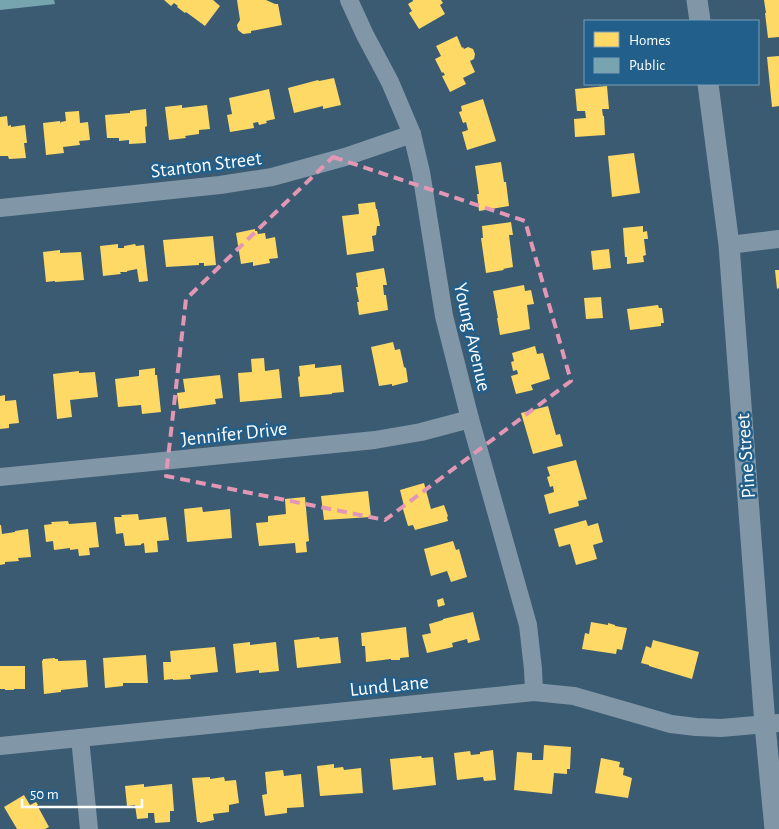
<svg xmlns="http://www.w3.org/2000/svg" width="779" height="829" font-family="'Alegreya Sans',sans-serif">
<rect width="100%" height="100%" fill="#3a5b72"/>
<g fill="#ffd966">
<polygon points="164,0 213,0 220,6 205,26 186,12 185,13 177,7 178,6 174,3 171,6"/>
<polygon points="237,0 266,0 275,4 278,4 282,25 251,31 251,33 243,34 238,30 237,25 240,20"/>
<polygon points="413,0 441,0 443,3 440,5 445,14 419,29 409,13 412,11 408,4 413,1"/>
<polygon points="764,0 779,0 779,37 768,38 765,13 766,13"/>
<polygon points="457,36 462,48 463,47 464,49 468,47 473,49 475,54 474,59 470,61 475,72 463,78 466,84 450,92 442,76 445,75 443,72 442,73 435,59 441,56 436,46"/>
<polygon points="779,56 779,106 772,107 767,57"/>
<polygon points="334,78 341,105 323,109 323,106 294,113 288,88 318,80 319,81"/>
<polygon points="607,86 609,109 602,109 603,116 604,116 605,135 575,137 574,119 586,118 585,111 577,111 575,89"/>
<polygon points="269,89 275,119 266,121 267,123 259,125 258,122 253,123 254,128 230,132 227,115 232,114 229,98"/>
<polygon points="483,99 496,141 467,150 462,132 468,130 466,122 463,123 459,112 462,111 461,106"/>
<polygon points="182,105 182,108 207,105 210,129 199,130 199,134 185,136 186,138 169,140 165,107"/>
<polygon points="146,109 147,126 145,127 146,143 129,144 129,140 119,141 119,138 107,138 105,115 130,113 130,111"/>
<polygon points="79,111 80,123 88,122 90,140 79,141 80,145 63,147 64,153 46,155 43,123 60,121 61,124 61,122 66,121 65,112"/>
<polygon points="7,116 8,126 11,125 11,127 25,125 27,143 24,143 26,158 9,159 8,156 0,156 0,117"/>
<polygon points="634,153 640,193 612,197 608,156"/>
<polygon points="501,162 504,182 506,182 509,206 479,211 477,194 479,194 475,166"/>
<polygon points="375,202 376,209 377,209 380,226 377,226 376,235 372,236 374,251 347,255 342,216 359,214 358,204"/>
<polygon points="511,222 513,235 509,235 513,267 503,269 504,270 486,273 481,238 483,238 482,226"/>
<polygon points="643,226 643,232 647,231 648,239 644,239 646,255 643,256 644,262 627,264 627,257 625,257 623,228"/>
<polygon points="255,229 255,231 257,231 258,234 265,233 266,239 275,237 278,258 269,259 270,263 253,266 253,262 241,264 236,233"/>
<polygon points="213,236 216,265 204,266 204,263 199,263 199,265 166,267 163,240"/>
<polygon points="118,244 118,248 124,248 124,246 135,244 136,246 144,245 148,281 139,282 137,269 127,271 127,272 120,272 121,274 103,276 100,246"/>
<polygon points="609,249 611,268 593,270 591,251"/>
<polygon points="60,250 60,253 81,252 84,280 55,282 55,281 46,282 43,252"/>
<polygon points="384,268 387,285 383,285 384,295 386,295 388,310 359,315 357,302 359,302 356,287 358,287 356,273"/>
<polygon points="775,270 779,270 779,288 777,289"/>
<polygon points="524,285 525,291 531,290 534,304 527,305 530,329 500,335 497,318 498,318 493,291"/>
<polygon points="601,297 603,318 586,319 584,298"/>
<polygon points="658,305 659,308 662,308 664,323 661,323 661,326 630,330 627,309"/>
<polygon points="393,342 395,350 400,349 404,367 406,368 408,382 392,386 392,384 379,386 371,347"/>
<polygon points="535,346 537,354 543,353 550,379 531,385 533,390 516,394 511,376 518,374 517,370 513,371 511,362 514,361 512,353"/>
<polygon points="264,358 265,371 279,369 282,398 240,402 238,373 252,372 251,359"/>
<polygon points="315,364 315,368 341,365 344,392 332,393 332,394 300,397 298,377 300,376 299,366"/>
<polygon points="155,368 155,375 157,375 161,412 142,414 141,405 118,407 115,379 139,376 139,370"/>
<polygon points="79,371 79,373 95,372 98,397 70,400 72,417 57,419 53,374"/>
<polygon points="220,375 223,398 215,399 216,404 179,409 177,393 185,392 183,379"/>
<polygon points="5,395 5,401 16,400 19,423 9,424 9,428 0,429 0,396"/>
<polygon points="548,406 556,435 560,434 563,446 533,454 521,413"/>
<polygon points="576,460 587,499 578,501 579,506 549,514 544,495 554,492 553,486 550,487 547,477 550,476 547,467"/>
<polygon points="424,483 431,509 444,505 448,516 447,517 448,521 415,530 413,525 408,526 402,506 404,506 400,490"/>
<polygon points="368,491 371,517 324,520 321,496"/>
<polygon points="305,497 309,541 306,542 307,552 296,553 295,543 259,546 256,523 268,522 268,516 286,514 285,499"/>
<polygon points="202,507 203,512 230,509 232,538 187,542 184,509"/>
<polygon points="138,514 139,520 166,517 169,540 157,541 158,552 145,553 144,543 141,544 141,545 125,546 123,533 116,534 114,517 122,517 121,515"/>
<polygon points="586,520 588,526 598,523 603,542 593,545 597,559 576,565 570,544 559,547 554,529"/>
<polygon points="68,521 69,524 96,522 99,547 89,548 90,555 79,556 78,549 70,550 70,548 54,550 53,541 46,542 44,525 52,524 51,522"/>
<polygon points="0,525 1,525 2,534 15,532 15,531 28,529 31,557 18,558 19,561 5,562 5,564 0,565"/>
<polygon points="453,541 456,550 459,549 467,577 451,582 447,571 431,576 424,549"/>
<polygon points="443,598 445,605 438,607 437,600"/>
<polygon points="473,612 480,640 468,643 467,639 452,643 453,647 427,653 422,635 431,633 429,624 443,620 443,619"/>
<polygon points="591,622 608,625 608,623 615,625 615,626 627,628 622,650 617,649 616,654 582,649 585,633 589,634"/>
<polygon points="406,627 409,657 400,658 400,660 391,660 391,659 366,662 365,646 362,646 361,633"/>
<polygon points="319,637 320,639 338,637 341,663 297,668 294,640"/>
<polygon points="653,640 699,652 692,679 649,666 649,665 641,663 646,646 651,648"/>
<polygon points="250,642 250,645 276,642 279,671 259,673 259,670 236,673 233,644"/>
<polygon points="215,647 218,672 190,675 191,679 173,680 173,679 164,680 163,662 171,662 170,651"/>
<polygon points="146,655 148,683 123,683 123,686 105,688 103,658"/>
<polygon points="55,658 55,659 58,659 58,661 86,660 88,687 61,690 61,692 44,694 42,661 43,660 43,659"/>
<polygon points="0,666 25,666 25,689 14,689 14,690 5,690 5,689 0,689"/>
<polygon points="544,745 571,747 570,769 567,769 567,774 554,773 552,794 514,790 517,752 532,753 532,760 543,760"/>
<polygon points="493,750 496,780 484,781 483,777 457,780 454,753 470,751 471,755 480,754 480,752"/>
<polygon points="421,756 422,758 433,757 436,785 393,790 390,759"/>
<polygon points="601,758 620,762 619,767 624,768 623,775 632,778 628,798 595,793"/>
<polygon points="334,764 334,768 343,767 344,770 361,768 363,793 320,796 317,766"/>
<polygon points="283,770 284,776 301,774 304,807 287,808 287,813 265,816 262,795 267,794 265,772"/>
<polygon points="210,777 210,779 224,777 225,781 236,780 239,803 229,805 229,812 213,814 214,820 200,823 200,822 197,822 192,778"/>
<polygon points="144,784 144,787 172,784 174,811 170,811 170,822 155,823 154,813 148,813 148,818 137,819 135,805 127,806 125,786"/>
<polygon points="24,795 30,805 36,802 38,805 37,805 49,827 45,829 17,829 4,807"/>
</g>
<polygon fill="#76a5af" points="0,0 54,0 55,4 0,10"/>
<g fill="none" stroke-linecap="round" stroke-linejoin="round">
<g stroke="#8197a7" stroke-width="18">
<polyline points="349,0 365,35 390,82 412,134 421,172 444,316 470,419 528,625 533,669 534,692"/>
<polyline points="0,208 220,185 272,177 345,157 412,134"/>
<polyline points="729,245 779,239"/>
<polyline points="0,477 375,440 421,432 470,419"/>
<polyline points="80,738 89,829"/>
<polyline points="0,746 534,692 574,696 671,724 696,727 721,728 779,723"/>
</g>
<g stroke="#8197a7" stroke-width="21">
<polyline points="697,0 700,21"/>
<polyline points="708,84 729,245 765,725 775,829"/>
</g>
</g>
<path fill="none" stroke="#e497b5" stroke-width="4" stroke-dasharray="10 6" stroke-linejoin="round" d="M333,157l192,64 46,160 -186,139 -219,-44 20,-177z"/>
<g text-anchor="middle" stroke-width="5" stroke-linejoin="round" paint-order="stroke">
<g font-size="20" fill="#fff" stroke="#225f8a">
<text transform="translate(206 164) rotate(-7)" y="7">Stanton Street</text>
<text transform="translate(473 337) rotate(77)" y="7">Young Avenue</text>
<text transform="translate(234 433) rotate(-6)" y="7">Jennifer Drive</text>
<text transform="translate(745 456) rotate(-94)" y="7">Pine Street</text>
<text transform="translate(389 685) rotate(-6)" y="7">Lund Lane</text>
</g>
</g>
<rect x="584" y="20" width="175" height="65" fill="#225f8a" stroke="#7a9fb9"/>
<rect x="594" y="32" width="25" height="15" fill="#ffd966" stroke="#7a9fb9"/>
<text x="629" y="45" font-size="15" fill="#ffffff">Homes</text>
<rect x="594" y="58" width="25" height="15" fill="#76a5af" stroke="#7a9fb9"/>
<text x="629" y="70" font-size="15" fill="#ffffff">Public</text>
<path d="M22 799v8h120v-8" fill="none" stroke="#ffffff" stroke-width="2.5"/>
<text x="30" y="799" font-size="15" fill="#ffffff" stroke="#225f8a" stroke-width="4" paint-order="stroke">50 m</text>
</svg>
